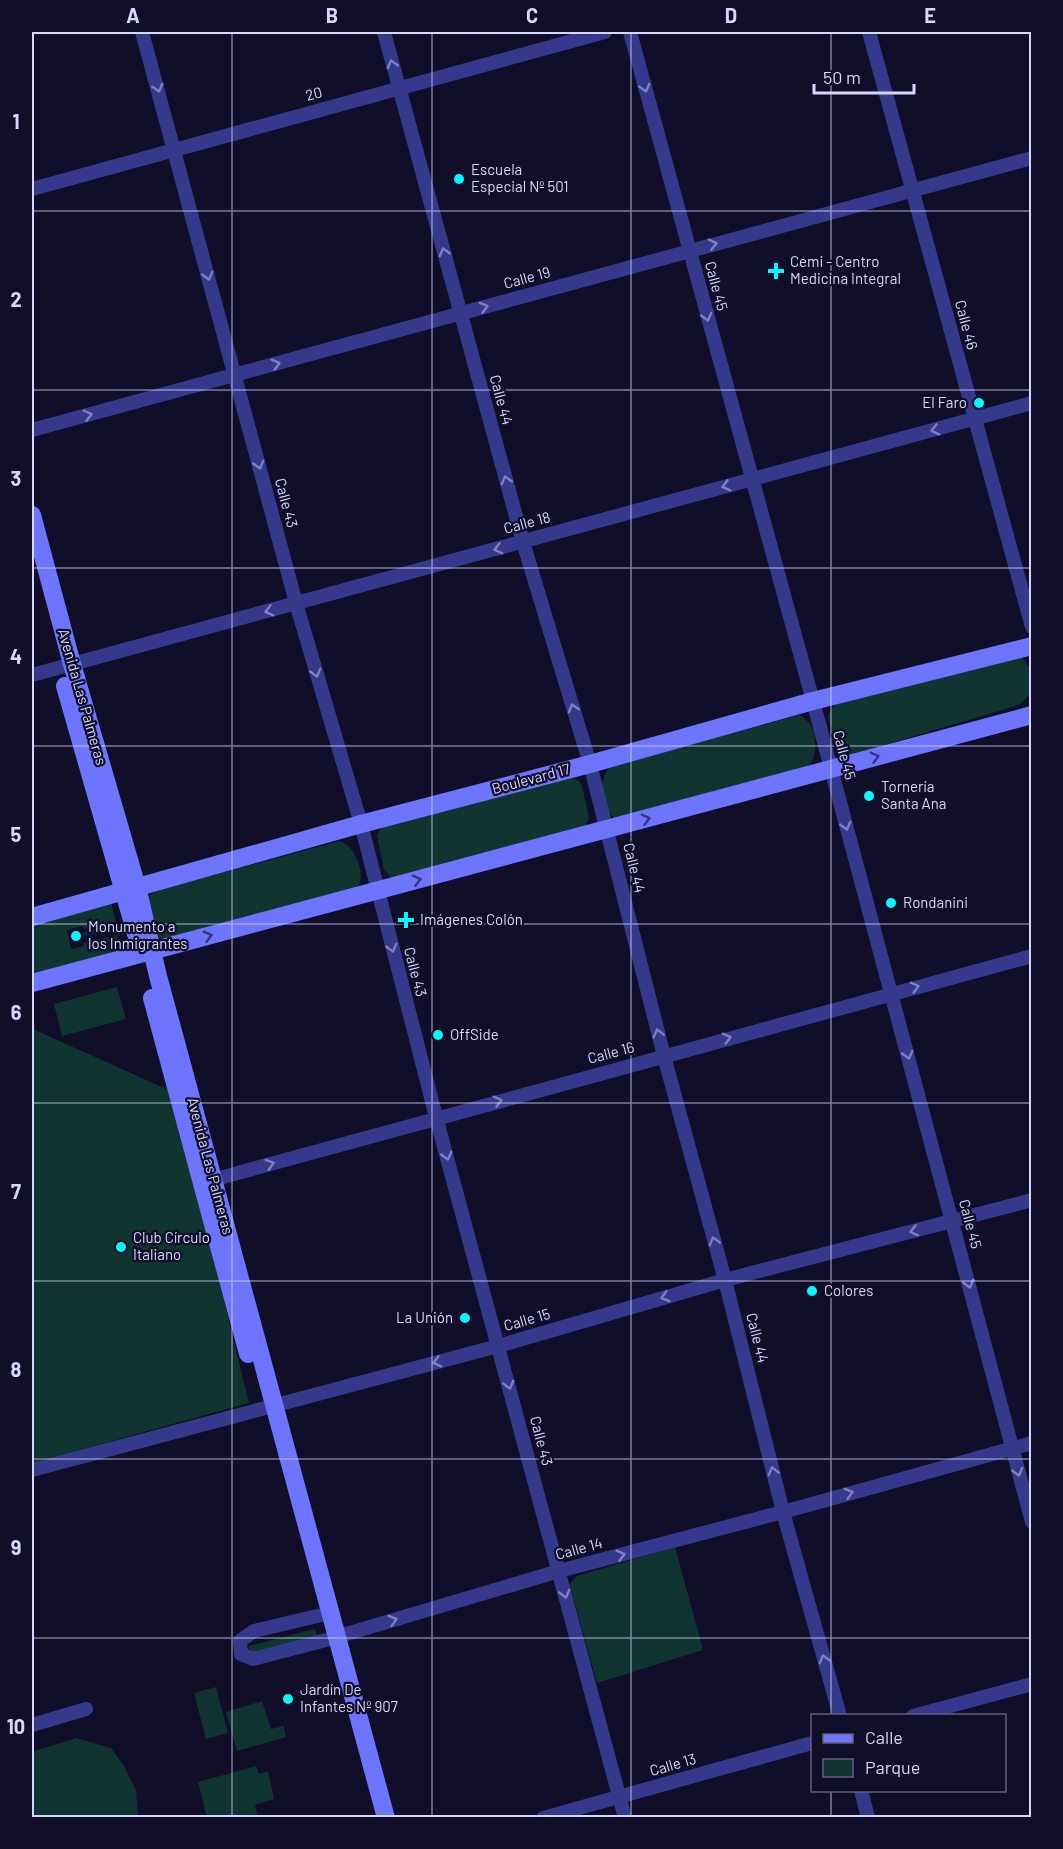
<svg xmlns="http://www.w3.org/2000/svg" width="1063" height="1849" font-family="Barlow,sans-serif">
<rect width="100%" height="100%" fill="#100e29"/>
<g fill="#103430">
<polygon points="1022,657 1031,670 1031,694 1019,705 854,754 847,754 837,745 828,717 830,710 836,704"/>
<path d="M799,715c18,7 22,40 8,53l-191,51c-16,-11 -19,-39 -6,-52z"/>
<polygon points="573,778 579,781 582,786 589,818 586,825 577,829 392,878 384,870 377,835 380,829 388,824"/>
<path d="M340,841c12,3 21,24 21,36 0,5 -3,9 -6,13l-190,51 -10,-6 -8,-38 8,-6z"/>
<polygon points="111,901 116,922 84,929 83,926 67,930 71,949 84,946 83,943 117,935 121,952 32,977 32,923"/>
<polygon points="117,987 126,1019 62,1036 54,1004"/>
<polygon points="32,1014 35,1030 173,1092 249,1403 32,1463"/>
<polygon points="675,1547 703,1650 597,1683 571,1589 570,1584 577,1576"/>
<polygon points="315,1629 318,1638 251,1655 249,1646"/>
<polygon points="216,1687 228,1733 206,1739 194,1693"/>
<polygon points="262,1701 271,1729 284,1726 286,1737 237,1751 226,1712"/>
<polygon points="76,1738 111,1748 124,1766 136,1790 138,1817 32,1817 32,1752"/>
<polygon points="256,1766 259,1774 268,1771 274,1799 255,1805 258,1817 207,1817 198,1782"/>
</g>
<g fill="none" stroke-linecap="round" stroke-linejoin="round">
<polyline stroke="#08274e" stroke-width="4" points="85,934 114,928"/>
<g stroke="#35398c" stroke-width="14">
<polyline points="142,32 296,603 361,824 436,1117 625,1818"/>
<polyline points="384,32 523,542 590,764 664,1056 725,1280 783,1512 840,1716"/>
<polyline points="630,32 813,701 1032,1522"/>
<polyline points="869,32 1032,627"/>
<polyline points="32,189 605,32"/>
<polyline points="32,430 1032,158"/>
<polyline points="32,675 1032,403"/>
<polyline points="205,1182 1032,956"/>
<polyline points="32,1470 498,1346 725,1280 1032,1200"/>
<polyline points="330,1613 254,1631 240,1641 241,1654 253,1659 326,1640 559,1571 783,1512 1032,1443"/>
<polyline points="913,1716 1032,1684"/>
<polyline points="32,1725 86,1709"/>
<polyline points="861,1790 868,1818"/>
<polyline points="543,1818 812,1743"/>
</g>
<g stroke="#6d75ff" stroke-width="18">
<polyline points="32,515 72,664 137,887 158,976 386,1818"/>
<polyline points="65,686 136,934"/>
<polyline points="32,917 361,824 590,764 813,701 1032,646"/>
<polyline points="32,983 1032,715"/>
<polyline points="152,998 248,1354"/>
</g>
</g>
<defs><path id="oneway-chevron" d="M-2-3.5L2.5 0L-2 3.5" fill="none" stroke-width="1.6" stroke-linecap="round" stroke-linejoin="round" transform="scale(1.5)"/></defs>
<g stroke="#7e80c0">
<use href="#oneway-chevron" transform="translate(392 64) rotate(-105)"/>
<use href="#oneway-chevron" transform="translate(158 88) rotate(75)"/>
<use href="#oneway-chevron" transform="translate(645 88) rotate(75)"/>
<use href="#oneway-chevron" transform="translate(713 244) rotate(-15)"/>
<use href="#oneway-chevron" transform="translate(444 252) rotate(-105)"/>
<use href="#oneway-chevron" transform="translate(208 276) rotate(75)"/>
<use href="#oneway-chevron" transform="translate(484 307) rotate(-15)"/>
<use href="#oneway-chevron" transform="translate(707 317) rotate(75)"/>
<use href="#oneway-chevron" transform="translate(276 364) rotate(-15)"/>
<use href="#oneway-chevron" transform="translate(88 415) rotate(-15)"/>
<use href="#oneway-chevron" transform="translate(935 430) rotate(165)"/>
<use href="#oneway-chevron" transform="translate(259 465) rotate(75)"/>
<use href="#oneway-chevron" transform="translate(506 480) rotate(-105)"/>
<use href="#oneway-chevron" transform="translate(726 486) rotate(165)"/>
<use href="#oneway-chevron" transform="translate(498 549) rotate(165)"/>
<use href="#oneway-chevron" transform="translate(269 611) rotate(165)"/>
<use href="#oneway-chevron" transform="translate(316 673) rotate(74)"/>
<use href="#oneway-chevron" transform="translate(573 708) rotate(-107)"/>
<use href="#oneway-chevron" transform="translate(846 826) rotate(75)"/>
<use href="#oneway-chevron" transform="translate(392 948) rotate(75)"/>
<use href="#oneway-chevron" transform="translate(915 987) rotate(-15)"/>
<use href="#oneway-chevron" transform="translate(658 1033) rotate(-104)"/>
<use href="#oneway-chevron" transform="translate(727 1038) rotate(-15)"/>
<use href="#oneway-chevron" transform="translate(908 1055) rotate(75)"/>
<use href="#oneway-chevron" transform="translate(498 1101) rotate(-15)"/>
<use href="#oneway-chevron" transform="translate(447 1156) rotate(75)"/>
<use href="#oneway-chevron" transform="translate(270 1164) rotate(-16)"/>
<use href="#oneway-chevron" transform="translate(914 1231) rotate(166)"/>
<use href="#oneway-chevron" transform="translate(714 1241) rotate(-105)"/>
<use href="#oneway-chevron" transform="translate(969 1284) rotate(75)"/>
<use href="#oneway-chevron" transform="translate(665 1297) rotate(164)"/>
<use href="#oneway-chevron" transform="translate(437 1362) rotate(165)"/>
<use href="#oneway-chevron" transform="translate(509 1385) rotate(75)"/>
<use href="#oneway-chevron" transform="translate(773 1471) rotate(-104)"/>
<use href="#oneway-chevron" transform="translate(1018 1472) rotate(75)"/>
<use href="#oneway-chevron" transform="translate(849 1493) rotate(-16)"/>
<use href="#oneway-chevron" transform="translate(621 1555) rotate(-15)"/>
<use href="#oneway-chevron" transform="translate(565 1594) rotate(75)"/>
<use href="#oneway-chevron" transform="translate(393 1620) rotate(-17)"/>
<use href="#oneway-chevron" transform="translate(824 1659) rotate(-105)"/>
</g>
<g stroke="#35377f">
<use href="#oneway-chevron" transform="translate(875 757) rotate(-15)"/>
<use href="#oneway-chevron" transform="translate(646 819) rotate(-15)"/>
<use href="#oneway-chevron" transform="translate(417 880) rotate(-15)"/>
<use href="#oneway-chevron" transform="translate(208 936) rotate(-15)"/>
</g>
<path fill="none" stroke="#d7d6ff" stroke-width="1.5" stroke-opacity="0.55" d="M232,32v1786M432,32v1786M631,32v1786M831,32v1684M32,211h1000M32,390h1000M32,568h1000M32,746h1000M32,924h1000M32,1103h1000M32,1281h1000M32,1459h1000M32,1638h1000M831,1790v28"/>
<g fill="#02faff" stroke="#100e29" stroke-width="2">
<circle cx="459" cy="179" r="6"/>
<path d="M773 262h6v6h6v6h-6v6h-6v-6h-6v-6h6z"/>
<circle cx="979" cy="403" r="6"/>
<circle cx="869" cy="796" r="6"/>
<circle cx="891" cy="903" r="6"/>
<path d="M403 911h6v6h6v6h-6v6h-6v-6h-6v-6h6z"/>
<circle cx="76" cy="936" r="6"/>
<circle cx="438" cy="1035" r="6"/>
<circle cx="121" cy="1247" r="6"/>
<circle cx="812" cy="1291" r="6"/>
<circle cx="465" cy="1318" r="6"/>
<circle cx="288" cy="1699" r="6"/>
</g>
<g text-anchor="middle" stroke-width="4.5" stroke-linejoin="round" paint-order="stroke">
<g font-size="15" fill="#d7d6ff" stroke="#100e29">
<text transform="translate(314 94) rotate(-15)" y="5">20</text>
<text transform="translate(527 278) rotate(-15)" y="5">Calle 19</text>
<text transform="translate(716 286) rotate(75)" y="5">Calle 45</text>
<text transform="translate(966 325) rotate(75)" y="5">Calle 46</text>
<text transform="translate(501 400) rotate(75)" y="5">Calle 44</text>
<text transform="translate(286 503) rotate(75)" y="5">Calle 43</text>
<text transform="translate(527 523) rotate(-15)" y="5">Calle 18</text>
<text transform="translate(82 697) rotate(74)" y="5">Avenida Las Palmeras</text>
<text transform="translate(844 755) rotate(75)" y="5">Calle 45</text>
<text transform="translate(531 779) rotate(-15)" y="5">Boulevard 17</text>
<text transform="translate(634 868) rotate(76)" y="5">Calle 44</text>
<text transform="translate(415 972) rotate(75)" y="5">Calle 43</text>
<text transform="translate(611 1053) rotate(-15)" y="5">Calle 16</text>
<text transform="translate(210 1166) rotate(75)" y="5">Avenida Las Palmeras</text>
<text transform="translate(970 1224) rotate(75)" y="5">Calle 45</text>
<text transform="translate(527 1320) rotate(-16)" y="5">Calle 15</text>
<text transform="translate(757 1338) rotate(76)" y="5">Calle 44</text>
<text transform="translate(541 1441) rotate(75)" y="5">Calle 43</text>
<text transform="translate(579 1549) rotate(-15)" y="5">Calle 14</text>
<text transform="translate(673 1765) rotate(-16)" y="5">Calle 13</text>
</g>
<g font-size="15" fill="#d7d6ff" stroke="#100e29" text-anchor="start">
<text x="471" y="175">Escuela<tspan x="471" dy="17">Especial Nº 501</tspan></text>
<text x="790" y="267">Cemi - Centro<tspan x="790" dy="17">Medicina Integral</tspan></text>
<text x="967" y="408" text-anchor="end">El Faro</text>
<text x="881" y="792">Tornería<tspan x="881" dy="17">Santa Ana</tspan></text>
<text x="903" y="908">Rondanini</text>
<text x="420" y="925">Imágenes Colón</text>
<text x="88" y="932">Monumento a<tspan x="88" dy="17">los Inmigrantes</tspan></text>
<text x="450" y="1040">OffSide</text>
<text x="133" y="1243">Club Círculo<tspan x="133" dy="17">Italiano</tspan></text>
<text x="824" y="1296">Colores</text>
<text x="453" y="1323" text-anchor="end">La Unión</text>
<text x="300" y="1695">Jardín De<tspan x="300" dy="17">Infantes Nº 907</tspan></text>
</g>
</g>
<rect width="1063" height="1849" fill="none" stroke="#100e29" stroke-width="66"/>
<rect x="811" y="1714" width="195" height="78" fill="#100e29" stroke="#605e7f" stroke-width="1.5"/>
<rect x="823" y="1734" width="30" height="9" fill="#6d75ff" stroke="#605e7f" stroke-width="1.5"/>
<text x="865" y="1744" font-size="18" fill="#d7d6ff">Calle</text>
<rect x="823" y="1759" width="30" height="18" fill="#103430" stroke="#605e7f" stroke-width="1.5"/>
<text x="865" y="1774" font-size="18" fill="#d7d6ff">Parque</text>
<path d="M814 84v9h100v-9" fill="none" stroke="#d7d6ff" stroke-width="3"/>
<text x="823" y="84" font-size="18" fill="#d7d6ff" stroke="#100e29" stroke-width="4.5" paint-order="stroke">50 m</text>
<rect x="33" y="33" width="997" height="1783" fill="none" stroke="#d7d6ff" stroke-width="2"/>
<g font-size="20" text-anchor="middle" font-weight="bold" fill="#d7d6ff">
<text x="133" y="23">A</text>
<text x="332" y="23">B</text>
<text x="532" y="23">C</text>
<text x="731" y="23">D</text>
<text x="930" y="23">E</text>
<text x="16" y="129">1</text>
<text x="16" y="307">2</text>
<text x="16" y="486">3</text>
<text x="16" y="664">4</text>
<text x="16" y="842">5</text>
<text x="16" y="1020">6</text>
<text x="16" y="1199">7</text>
<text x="16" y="1377">8</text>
<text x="16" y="1555">9</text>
<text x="16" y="1734">10</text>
</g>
</svg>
